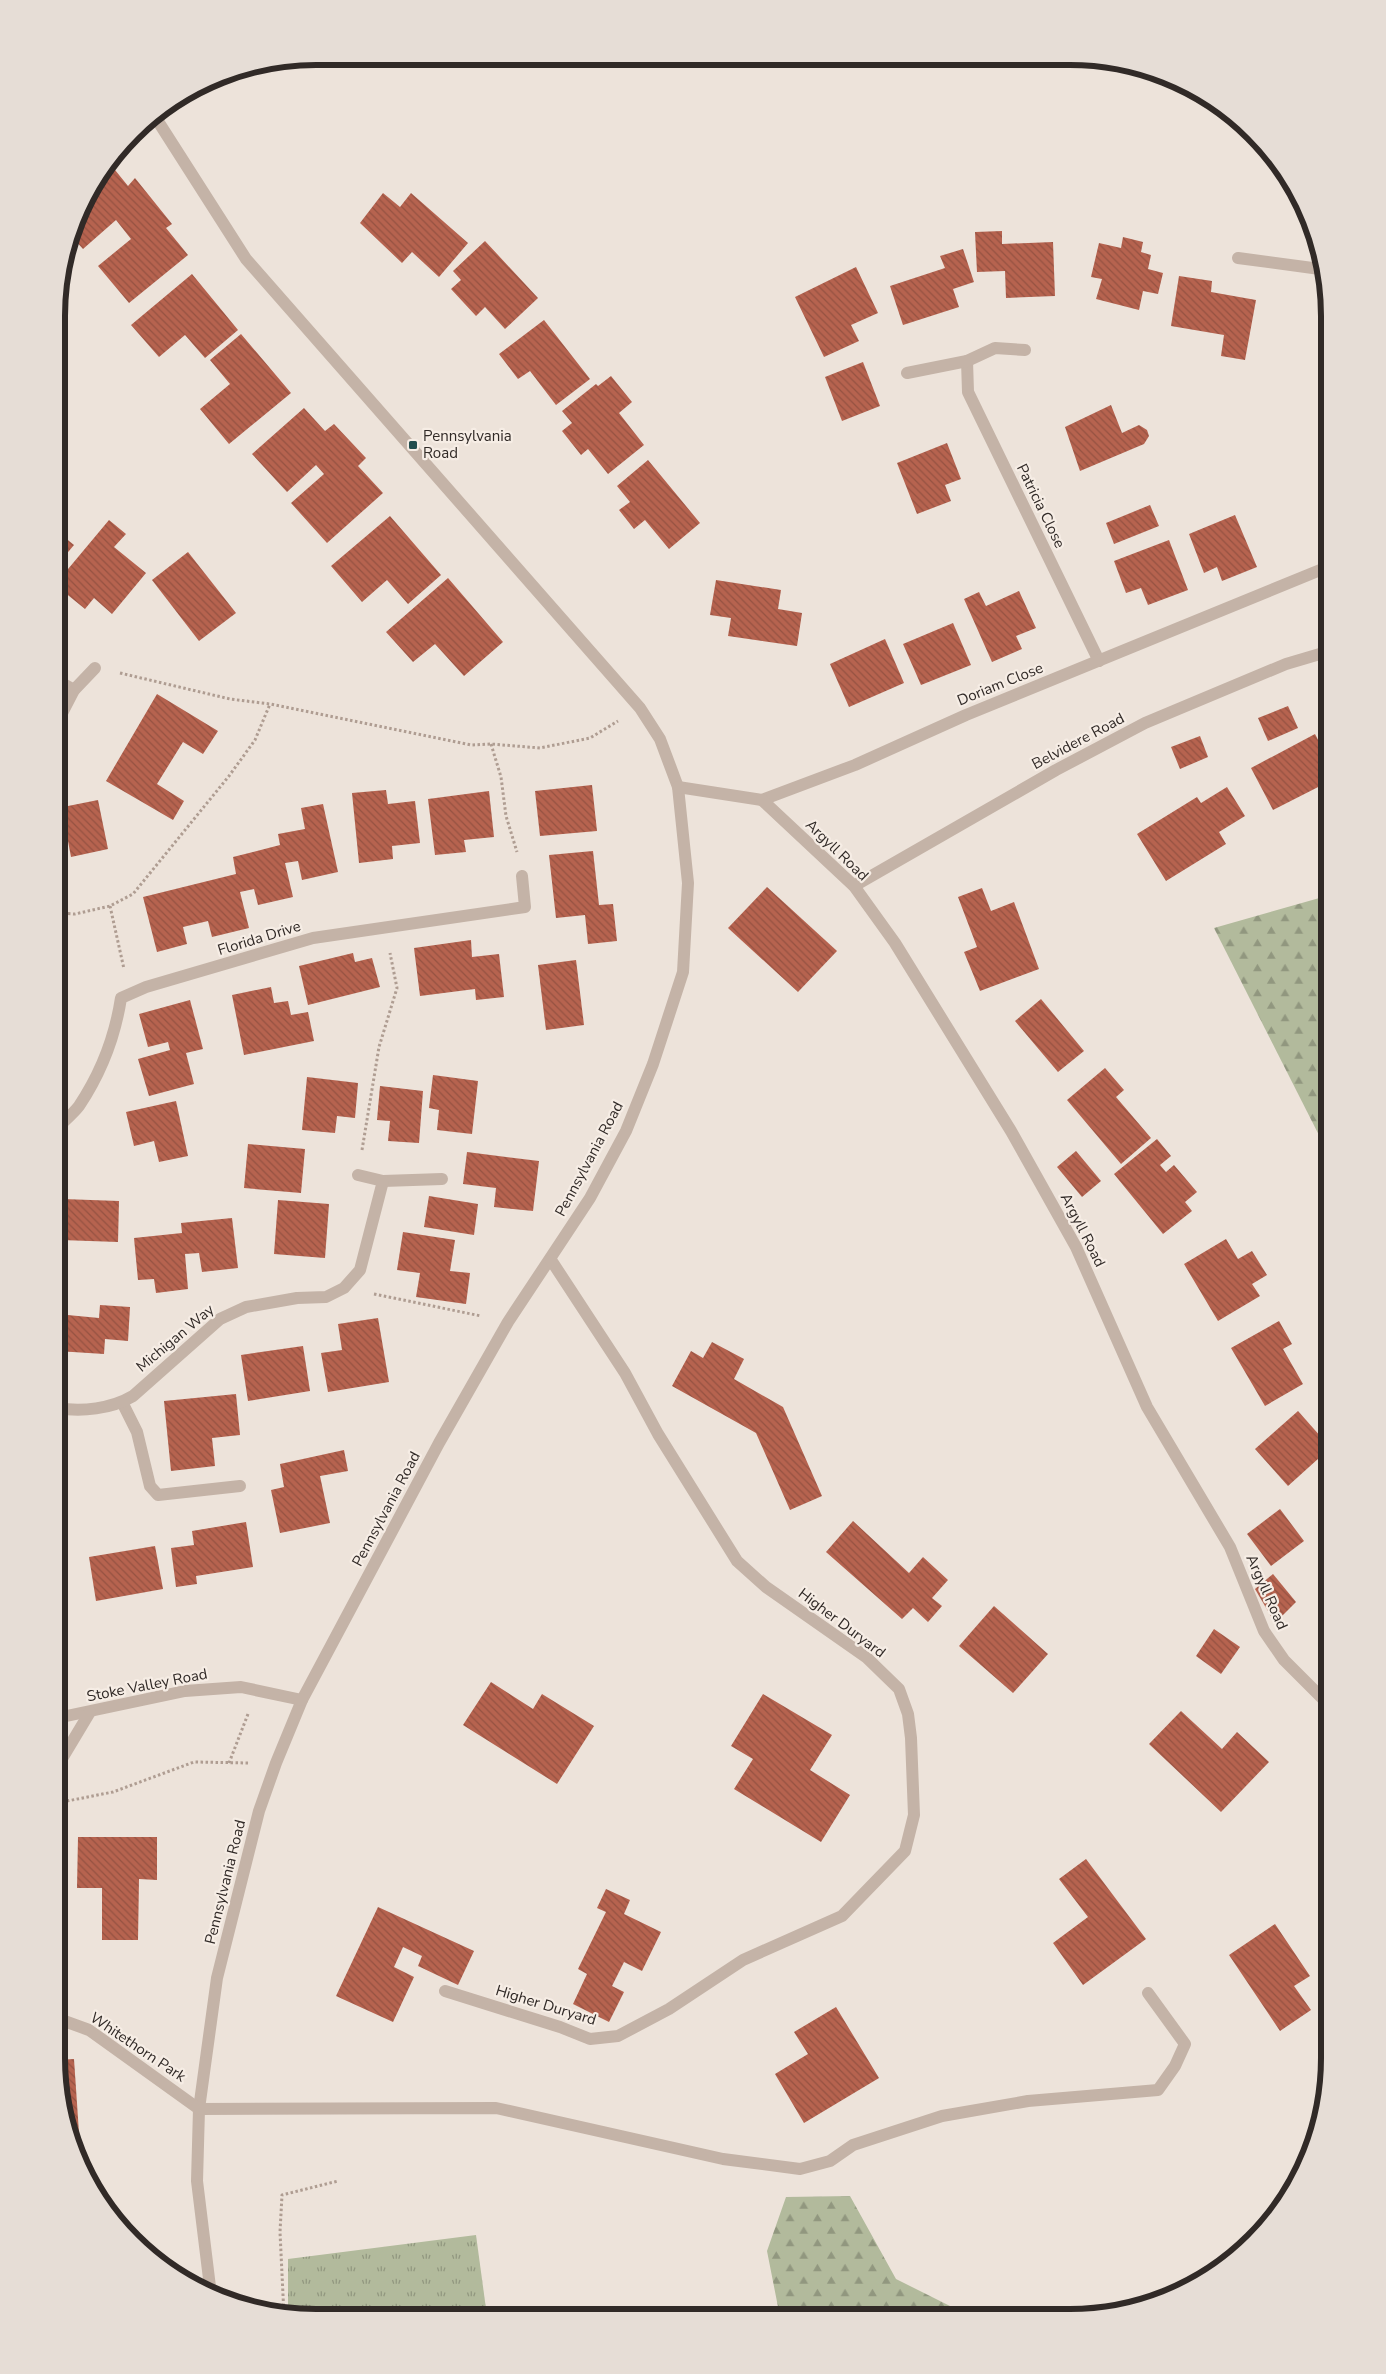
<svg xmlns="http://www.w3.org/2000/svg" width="1386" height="2374" font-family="'Nunito Sans',sans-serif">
<defs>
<pattern id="grass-tufts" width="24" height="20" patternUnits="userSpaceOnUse" patternTransform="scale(1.25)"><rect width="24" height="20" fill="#b2ba9c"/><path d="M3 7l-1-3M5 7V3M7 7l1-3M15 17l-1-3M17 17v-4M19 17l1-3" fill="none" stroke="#91977f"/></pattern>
<pattern id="forest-firs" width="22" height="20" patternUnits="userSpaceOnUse" patternTransform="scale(1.25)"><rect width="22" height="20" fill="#b2ba9c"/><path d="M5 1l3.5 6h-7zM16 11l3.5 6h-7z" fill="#91977f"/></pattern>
<pattern id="building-back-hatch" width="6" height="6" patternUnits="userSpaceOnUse" patternTransform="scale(1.25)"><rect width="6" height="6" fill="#b6634f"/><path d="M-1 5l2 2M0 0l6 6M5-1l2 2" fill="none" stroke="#955242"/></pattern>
</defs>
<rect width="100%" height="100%" fill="#ede3da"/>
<polygon fill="url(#grass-tufts)" points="476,2235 487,2316 288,2316 288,2259"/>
<g fill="url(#forest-firs)">
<polygon points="1330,895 1329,1155 1214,928"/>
<polygon points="850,2196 896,2279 952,2307 954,2317 780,2317 767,2251 786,2197"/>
</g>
<g fill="url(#building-back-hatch)">
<polygon points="111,165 128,186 135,178 172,224 166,228 188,255 129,303 98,266 131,239 116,220 83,249 72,237 83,201"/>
<polygon points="383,193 400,207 411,193 468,243 439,277 412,252 402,263 360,223"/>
<polygon points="1002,231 1002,244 1053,242 1055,296 1006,298 1005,271 977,272 975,232"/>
<polygon points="1123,237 1143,242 1141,252 1151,255 1148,269 1163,273 1158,294 1143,291 1139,310 1096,299 1102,279 1091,277 1099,243 1121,248"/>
<polygon points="485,241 538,298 505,329 485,307 476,316 451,289 461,280 453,271"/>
<polygon points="963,249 974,282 953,289 959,307 903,325 890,286 945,268 940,256"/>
<polygon points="856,267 878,313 851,325 859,341 824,357 795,297"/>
<polygon points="192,274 238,330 205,358 185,335 159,357 131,325"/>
<polygon points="1179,276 1212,281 1211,292 1256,300 1245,360 1221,356 1224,335 1171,326"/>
<polygon points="544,320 590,379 556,405 530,371 518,379 499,354"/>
<polygon points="241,334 291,393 229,444 200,409 230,384 210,360"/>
<polygon points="863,362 880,406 842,421 825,377"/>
<polygon points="611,376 632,402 619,413 644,445 608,474 588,449 581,455 562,431 572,423 562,411 596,384 598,386"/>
<polygon points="1111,405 1122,433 1139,425 1147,430 1149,436 1144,444 1080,471 1065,427"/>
<polygon points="304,408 325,431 334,424 366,458 358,466 383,493 327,543 291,503 324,474 316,465 287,492 252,454"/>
<polygon points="947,443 961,479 945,485 951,501 917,514 897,463"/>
<polygon points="648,460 700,523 669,549 645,520 634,529 619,510 630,502 617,486"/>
<polygon points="1150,505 1159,526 1114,544 1106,523"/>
<polygon points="1235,515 1257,567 1222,581 1217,567 1204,573 1189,534"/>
<polygon points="390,516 441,575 408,604 387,580 362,602 331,566"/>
<polygon points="109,520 126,534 114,547 146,573 112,614 94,598 85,609 58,587 58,581"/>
<polygon points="58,532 74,545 58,564"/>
<polygon points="1169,540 1188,590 1148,605 1141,588 1126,593 1114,561"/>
<polygon points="188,552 236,613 199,641 152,580"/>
<polygon points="448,578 503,642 464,676 435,644 413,662 386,632"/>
<polygon points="716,580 781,590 778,609 802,613 797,646 728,636 731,618 710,615"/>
<polygon points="1019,591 1036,628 1016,636 1022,649 992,662 964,599 979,592 986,606"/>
<polygon points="953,623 971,665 921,685 903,644"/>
<polygon points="885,639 904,683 849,707 830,664"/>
<polygon points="157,694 218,731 203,754 183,742 157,784 184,801 173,820 106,781"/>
<polygon points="1288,706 1298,728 1268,741 1258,718"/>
<polygon points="1315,734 1330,763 1330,781 1273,810 1251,768"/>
<polygon points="1200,736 1208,757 1180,769 1171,747"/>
<polygon points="592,785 597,831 540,836 535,791"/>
<polygon points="1227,787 1245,816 1219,832 1226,844 1166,881 1137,834 1197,797 1201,803"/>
<polygon points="386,790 388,804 415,801 420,843 392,846 393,859 359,863 352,793"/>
<polygon points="489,791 494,837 464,840 466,852 435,855 428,799"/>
<polygon points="98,800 108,849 71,857 68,841 58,843 58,808"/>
<polygon points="323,804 338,872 302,880 298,861 285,863 293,897 258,905 254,889 240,892 249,928 212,937 208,921 183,927 187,944 157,952 143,897 236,874 233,857 280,845 278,834 305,829 301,808"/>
<polygon points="593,851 599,905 613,904 617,941 588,944 585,915 556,918 549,855"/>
<polygon points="767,887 837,951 798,992 728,928"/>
<polygon points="982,888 991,911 1014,902 1039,969 980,991 964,952 977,947 958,897"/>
<polygon points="63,931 68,969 58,971 58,932"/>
<polygon points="471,940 472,957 499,954 504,997 476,1000 475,989 420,996 414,948"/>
<polygon points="353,953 355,962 372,958 380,987 308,1005 299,966"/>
<polygon points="576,960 584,1025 546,1030 538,965"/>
<polygon points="271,987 274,1003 288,1001 291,1015 308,1012 314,1041 244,1055 232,995"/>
<polygon points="1041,999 1084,1051 1058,1072 1015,1021"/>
<polygon points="190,1000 203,1049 186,1053 194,1084 149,1096 138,1059 170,1050 168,1042 148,1047 139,1014"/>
<polygon points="1105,1068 1124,1090 1116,1097 1151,1138 1121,1164 1067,1100"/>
<polygon points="433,1075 478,1081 472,1134 437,1130 439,1110 429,1108"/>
<polygon points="307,1077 358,1083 355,1118 337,1116 335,1133 302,1130"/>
<polygon points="380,1086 423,1091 419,1143 388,1141 390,1121 377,1120"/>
<polygon points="176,1101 188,1156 159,1162 154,1141 134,1146 126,1112"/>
<polygon points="1157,1139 1171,1156 1160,1165 1166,1172 1174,1165 1197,1192 1185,1202 1192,1211 1163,1234 1114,1174"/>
<polygon points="248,1144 305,1149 301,1193 244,1188"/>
<polygon points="1076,1151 1101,1181 1082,1197 1057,1167"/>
<polygon points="467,1152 539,1161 533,1211 494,1207 496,1188 463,1184"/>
<polygon points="429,1196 478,1204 474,1235 424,1227"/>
<polygon points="63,1199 119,1201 118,1242 61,1240"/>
<polygon points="278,1200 329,1204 325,1258 274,1254"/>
<polygon points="232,1218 238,1268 202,1272 199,1253 185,1254 188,1289 156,1293 154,1279 138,1280 134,1238 182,1233 181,1223"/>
<polygon points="403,1232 455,1240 450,1271 470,1273 466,1304 416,1297 420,1273 397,1270"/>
<polygon points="1226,1239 1238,1259 1252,1251 1267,1275 1252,1284 1260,1296 1218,1321 1184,1264"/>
<polygon points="100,1305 130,1307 128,1341 105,1339 104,1354 57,1351 57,1314 99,1318"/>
<polygon points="378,1318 389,1382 328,1392 321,1353 342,1350 338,1324"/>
<polygon points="1279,1321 1292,1344 1283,1349 1303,1384 1265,1406 1231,1348"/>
<polygon points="712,1342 744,1359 734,1379 783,1407 822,1496 790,1510 756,1433 672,1386 691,1351 703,1358"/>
<polygon points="303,1346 310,1391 248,1401 241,1355"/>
<polygon points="236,1394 240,1435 212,1438 215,1466 171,1471 164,1401"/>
<polygon points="1298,1411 1329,1446 1329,1449 1288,1486 1255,1449"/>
<polygon points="344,1450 348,1471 320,1476 330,1523 280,1533 271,1490 284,1487 280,1464"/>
<polygon points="1280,1509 1304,1541 1271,1566 1247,1534"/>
<polygon points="853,1521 909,1573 923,1557 948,1580 932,1598 942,1606 928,1622 913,1608 902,1619 826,1552"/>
<polygon points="246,1522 253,1567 196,1576 197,1584 176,1587 171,1548 194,1545 192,1531"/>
<polygon points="155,1546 163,1589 96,1601 89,1557"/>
<polygon points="1273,1574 1296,1602 1275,1623 1255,1589"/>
<polygon points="994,1606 1048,1654 1013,1693 959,1646"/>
<polygon points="1214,1629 1240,1647 1221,1674 1196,1656"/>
<polygon points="491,1682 533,1709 542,1694 594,1726 557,1784 463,1725"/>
<polygon points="763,1694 832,1735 810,1770 850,1795 821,1842 734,1789 753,1759 731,1746"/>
<polygon points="1181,1711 1222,1749 1237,1732 1269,1762 1221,1812 1149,1744"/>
<polygon points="78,1837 157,1837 157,1880 139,1879 138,1940 102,1940 102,1888 77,1888"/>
<polygon points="1086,1859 1146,1939 1083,1985 1053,1943 1088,1917 1059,1879"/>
<polygon points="606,1889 630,1900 624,1914 661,1932 642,1971 624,1962 612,1986 624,1992 609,2022 573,2004 587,1974 578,1969 606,1912 597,1908"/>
<polygon points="378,1907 474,1951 458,1985 418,1966 422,1956 403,1947 394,1967 414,1977 393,2022 336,1996"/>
<polygon points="1275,1924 1310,1976 1294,1986 1311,2010 1280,2031 1229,1955"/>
<polygon points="836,2007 879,2078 804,2123 775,2074 808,2054 794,2032"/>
<polygon points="74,2059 79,2133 71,2134 57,2060"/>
</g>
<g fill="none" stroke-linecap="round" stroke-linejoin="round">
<g stroke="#af9d92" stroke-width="3" stroke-dasharray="2.5 2.5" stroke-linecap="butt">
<polyline points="120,673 230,699 270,704 471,745 491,744 540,748 590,738 618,721"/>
<polyline points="491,744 501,777 506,816 517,852"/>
<polyline points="110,906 124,969"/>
<polyline points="58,913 75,914 110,906 133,894 229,776 255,740 270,704"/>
<polyline points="362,1150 379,1047 397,988 390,953"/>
<polyline points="374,1294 481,1316"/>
<polyline points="229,1763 248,1714"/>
<polyline points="57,1803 113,1792 194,1762 250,1763"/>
<polyline points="284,2316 280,2232 282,2195 338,2181"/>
</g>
<g stroke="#c4b3a7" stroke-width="12">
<polyline points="154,115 246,259 640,708 660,739 678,787 688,883 683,972 653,1064 626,1131 590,1198 508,1322 439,1443 302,1700 276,1763 259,1811 217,1978 199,2109 197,2181 211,2295"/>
<polyline points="1238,258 1320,269"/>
<polyline points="967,361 968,392 1099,661"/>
<polyline points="907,373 967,361 995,348 1025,350"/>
<polyline points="58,681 74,690"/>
<polyline points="58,721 74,690 95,668"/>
<polyline points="678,787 762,800 855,765 966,715 1330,566"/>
<polyline points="762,800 854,886 895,943 1011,1131 1076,1247 1147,1407 1230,1547 1264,1631 1284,1660 1329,1705"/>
<polyline points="854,886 1056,770 1145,723 1286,664 1330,651"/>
<path d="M57,1128c7,-7 16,-14 22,-22 22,-33 36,-69 42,-108l25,-11 167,-49 212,-31 -3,-31"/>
<polyline points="383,1181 442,1179"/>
<polyline points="122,1402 137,1432 150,1486 158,1495 240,1486"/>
<path d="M57,1408c25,4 54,1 76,-12l87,-77 26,-12 51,-9 29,-1 18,-9 16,-18 23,-89 -25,-6"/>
<polyline points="57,1718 185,1691 241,1687 302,1700"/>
<polyline points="57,1767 90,1712"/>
<polyline points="445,1991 560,2027 590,2039 618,2036 669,2009 743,1960 842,1916 905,1851 914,1815 911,1738 908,1714 899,1689 866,1657 766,1587 737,1561 658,1434 625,1373 551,1260"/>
<polyline points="56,2018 89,2030 199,2109 496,2108 723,2159 800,2169 830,2161 853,2145 942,2116 1028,2101 1158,2090 1175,2066 1185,2044 1148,1993"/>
</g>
</g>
<rect fill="#224d4d" stroke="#f6ede5" stroke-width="2" x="408" y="440" width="10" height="10" rx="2.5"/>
<g text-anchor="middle" stroke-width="4.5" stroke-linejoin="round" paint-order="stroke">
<g font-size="15" fill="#312a27" stroke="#f6ede5" text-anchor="start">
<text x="423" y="441">Pennsylvania<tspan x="423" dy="17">Road</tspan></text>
</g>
<g font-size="15" fill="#312a27" stroke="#f6ede5">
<text transform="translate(1041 506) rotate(64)" y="5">Patricia Close</text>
<text transform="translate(1000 684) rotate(-22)" y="5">Doriam Close</text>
<text transform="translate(1078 741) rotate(-28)" y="5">Belvidere Road</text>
<text transform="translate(837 850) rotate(44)" y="5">Argyll Road</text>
<text transform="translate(259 938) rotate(-17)" y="5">Florida Drive</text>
<text transform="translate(589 1159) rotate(-62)" y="5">Pennsylvania Road</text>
<text transform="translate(1083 1230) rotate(63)" y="5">Argyll Road</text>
<text transform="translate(175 1338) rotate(-40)" y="5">Michigan Way</text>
<text transform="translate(386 1509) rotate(-62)" y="5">Pennsylvania Road</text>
<text transform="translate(1267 1592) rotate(66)" y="5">Argyll Road</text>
<text transform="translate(842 1623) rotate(37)" y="5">Higher Duryard</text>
<text transform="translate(147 1685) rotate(-11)" y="5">Stoke Valley Road</text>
<text transform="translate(225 1882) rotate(-76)" y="5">Pennsylvania Road</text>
<text transform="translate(546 2005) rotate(17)" y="5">Higher Duryard</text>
<text transform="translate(138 2047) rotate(34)" y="5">Whitethorn Park</text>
</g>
</g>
<path d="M0 0H1386V2374H0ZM316 65H1070A251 251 0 0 1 1321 316V2058A251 251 0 0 1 1070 2309H316A251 251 0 0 1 65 2058V316A251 251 0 0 1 316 65Z" fill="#e6ddd6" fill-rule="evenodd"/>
<path fill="none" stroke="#312a27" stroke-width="6" d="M316 65H1070A251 251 0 0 1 1321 316V2058A251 251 0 0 1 1070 2309H316A251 251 0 0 1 65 2058V316A251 251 0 0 1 316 65Z"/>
</svg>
